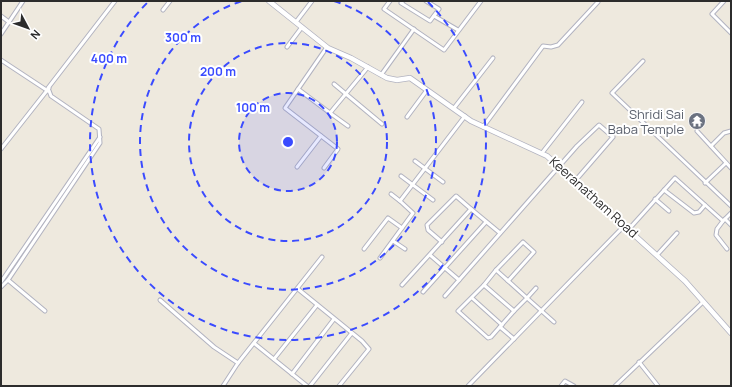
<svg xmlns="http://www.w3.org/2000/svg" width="732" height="387" font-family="Manrope,sans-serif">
<rect width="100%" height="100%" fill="#eee9de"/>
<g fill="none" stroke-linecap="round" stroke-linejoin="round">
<g stroke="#b2b3c0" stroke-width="5">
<g id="street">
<polyline points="390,1 384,9 444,50 481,1"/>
<polyline points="403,1 401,3 430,21 439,9 426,1"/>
<polyline points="724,1 712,14 731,33"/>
<polyline points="163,10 170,1"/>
<polyline points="1,16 9,22"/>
<polyline points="434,16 458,30"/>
<polyline points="296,22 312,1"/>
<polyline points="1,34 23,1"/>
<polyline points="287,47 302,27"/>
<polyline points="1,60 48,91"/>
<polyline points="643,61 612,93 731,206"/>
<polyline points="381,75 414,29"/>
<polyline points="334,84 382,124"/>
<polyline points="298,89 330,113 368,67"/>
<polyline points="454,108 493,58"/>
<polyline points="330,113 348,126"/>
<polyline points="407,117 427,90"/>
<polyline points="483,127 543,46 551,47 558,45 598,2"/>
<polyline points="697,131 731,168"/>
<polyline points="711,146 724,133 731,131"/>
<polyline points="1,149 49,88"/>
<polyline points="542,153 582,102"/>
<polyline points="415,161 443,182"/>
<polyline points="297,167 321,136"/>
<polyline points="324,168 338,149 285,108 327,47"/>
<polyline points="401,176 433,200"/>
<polyline points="705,183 726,163"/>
<polyline points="664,190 694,213 699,212 705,205"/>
<polyline points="391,194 400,201"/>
<polyline points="655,199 669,211"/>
<polyline points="725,219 731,225"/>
<polyline points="723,221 717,229 716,235 727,249"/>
<polyline points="629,229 675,178 723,221 731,213"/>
<polyline points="393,241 405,249"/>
<polyline points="442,242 428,230 427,225 456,196 471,209"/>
<polyline points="364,249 388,218 402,228"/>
<polyline points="430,255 459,280"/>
<polyline points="657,255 677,233"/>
<polyline points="380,258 413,213 400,201 465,116"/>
<polyline points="496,270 523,242 534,252 508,281"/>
<polyline points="8,280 45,311"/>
<polyline points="1,282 100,137"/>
<polyline points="402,285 471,209 500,233"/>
<polyline points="484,285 458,311 488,338 491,337 514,311"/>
<polyline points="1,287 8,280 100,143 99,129 51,96 48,88 115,1"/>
<polyline points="536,288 527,298 496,270 484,285 514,311 527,298 554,322"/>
<polyline points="298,289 362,341 369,349 339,386"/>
<polyline points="423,292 486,222"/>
<polyline points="445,296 577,146 599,125 613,137 575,181"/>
<polyline points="472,298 502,325"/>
<polyline points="160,300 214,347 238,363"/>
<polyline points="500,327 514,339"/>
<polyline points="255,344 307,386"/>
<polyline points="274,359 317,305"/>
<polyline points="639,362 658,386"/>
<polyline points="292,374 334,319"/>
<polyline points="223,386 238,363 322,257"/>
<polyline points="310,386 351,334"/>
<polyline points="468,386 625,225"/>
<polyline points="561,386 565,381 574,386"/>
<polyline points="615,386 703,302"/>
</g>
</g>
<g stroke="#b2b3c0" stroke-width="6">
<polyline id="secondary" points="269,1 328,48 351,58 387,78 397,80 410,78 471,121 547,156 685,281 731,333"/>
</g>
<use href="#street" stroke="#fff" stroke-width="3"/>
<use href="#secondary" stroke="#fff" stroke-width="4.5"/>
</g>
<circle cx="288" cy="142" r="49" fill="#3a4bff" fill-opacity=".12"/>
<g fill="none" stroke="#3a4bff" stroke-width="2" stroke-dasharray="7 5">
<circle cx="288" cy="142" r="49"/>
<circle cx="288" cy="142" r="99"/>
<path d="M334 1A148 148 0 1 1 242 1"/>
<path d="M428 2A198 198 0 1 1 148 2"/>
</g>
<defs>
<g id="temple-disc" transform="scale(0.9)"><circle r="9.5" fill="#6b7280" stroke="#fff"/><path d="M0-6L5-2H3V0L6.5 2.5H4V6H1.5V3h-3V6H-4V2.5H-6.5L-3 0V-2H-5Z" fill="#fff"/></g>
</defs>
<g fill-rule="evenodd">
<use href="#temple-disc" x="697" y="121"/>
</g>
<g text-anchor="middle" stroke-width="4" stroke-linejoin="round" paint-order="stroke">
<g font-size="13" fill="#5b616d" stroke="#fff" text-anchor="end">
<text x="684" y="119">Shridi Sai<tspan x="684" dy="15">Baba Temple</tspan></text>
</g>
<g font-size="13" fill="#2c2c2c" stroke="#fff">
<text transform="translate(594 197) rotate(42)" y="5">Keeranatham Road</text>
</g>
</g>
<circle cx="288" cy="142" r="6" fill="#3a4bff" stroke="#fff" stroke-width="2"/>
<g font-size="12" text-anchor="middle" font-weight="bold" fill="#3a4bff" stroke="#fff" stroke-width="4" stroke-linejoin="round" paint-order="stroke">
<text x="183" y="42">300 m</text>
<text x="109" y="63">400 m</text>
<text x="218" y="76">200 m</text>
<text x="253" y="112">100 m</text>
</g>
<rect width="732" height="387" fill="none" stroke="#2c2c2c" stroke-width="4"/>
<g transform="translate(28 28) rotate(131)" stroke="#ffffff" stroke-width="3" paint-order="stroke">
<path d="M0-3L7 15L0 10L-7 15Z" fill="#2c2c2c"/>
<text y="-6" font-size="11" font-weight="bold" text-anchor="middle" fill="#2c2c2c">N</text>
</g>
</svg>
